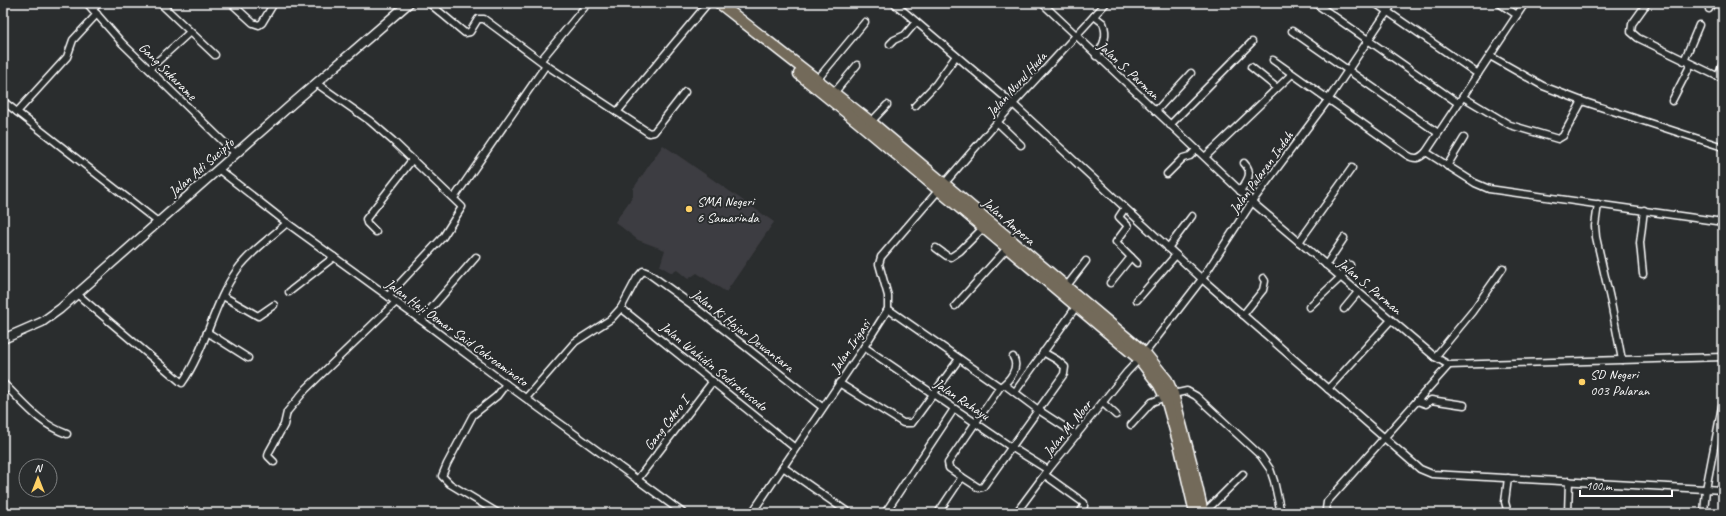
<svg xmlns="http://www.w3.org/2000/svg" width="1726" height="516" font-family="Caveat,sans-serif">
<rect width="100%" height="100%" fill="#2a2d2e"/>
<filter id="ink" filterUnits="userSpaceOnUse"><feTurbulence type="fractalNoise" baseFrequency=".025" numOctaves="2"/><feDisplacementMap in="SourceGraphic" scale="8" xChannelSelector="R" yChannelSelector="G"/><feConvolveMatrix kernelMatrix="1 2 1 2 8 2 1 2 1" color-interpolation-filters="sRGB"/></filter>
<g filter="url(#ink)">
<polygon fill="#3e3d42" points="663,145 774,222 726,292 697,273 688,279 677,270 672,273 660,266 665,250 638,240 615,222 633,196 633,189"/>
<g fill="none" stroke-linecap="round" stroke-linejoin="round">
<g stroke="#fff" stroke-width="9">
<g id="minor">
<polyline points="87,3 122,43 235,153"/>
<polyline points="160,3 215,55"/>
<polyline points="231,3 253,23 259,25 262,23 274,3"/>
<polyline points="429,3 465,33 470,32 478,19 484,19 546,65 649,133 654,132 685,92"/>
<polyline points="894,3 1013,104 1202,279 1420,469 1432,474 1723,490"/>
<polyline points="1042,3 1252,202 1435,357 1449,365 1723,357"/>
<polyline points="1315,3 1458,103"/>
<polyline points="1375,3 1478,74"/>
<polyline points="1647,3 1632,24 1631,32 1638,38 1723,79"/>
<polyline points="93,9 99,3"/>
<polyline points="1709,9 1712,3"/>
<polyline points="1517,15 1525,3"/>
<path d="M1094,16l9,7c5,12 1,22 -7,33"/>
<polyline points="1292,31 1438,133"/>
<polyline points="890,44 894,40 905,35 916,22"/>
<polyline points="1490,56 1543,86 1582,101 1723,147"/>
<polyline points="541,60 588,3"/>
<path d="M1273,60l134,95c8,5 12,4 19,-3l91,-137 -18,-12"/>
<polyline points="1684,61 1699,25"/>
<polyline points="1251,67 1277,88"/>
<polyline points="149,69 190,32"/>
<polyline points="1718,77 1723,63"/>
<polyline points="817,80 865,22"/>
<polyline points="316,83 370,121 393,141 462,207 443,237 388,296"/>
<polyline points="834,93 857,65"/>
<polyline points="1463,97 1510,125 1558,139 1563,136 1582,101"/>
<polyline points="3,101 158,222"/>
<polyline points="1672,101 1691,64"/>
<polyline points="915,106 936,84 956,56"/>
<polyline points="1156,111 1191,73"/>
<polyline points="17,112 67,57 73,40 97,14"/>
<polyline points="617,112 708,3"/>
<polyline points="871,122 887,105"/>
<polyline points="997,122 1021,145"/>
<polyline points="1170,125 1252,42"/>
<polyline points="1426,152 1475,183 1489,189 1723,222"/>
<polyline points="1205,157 1292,74"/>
<polyline points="1447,166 1464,138"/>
<polyline points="218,169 287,223 425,323 506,384 683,513"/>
<polyline points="1167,174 1183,158 1190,156 1196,150"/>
<path d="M1240,191c7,-10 14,-18 4,-28"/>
<polyline points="454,198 546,65"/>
<polyline points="1598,204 1595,226 1596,237 1611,303 1622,360"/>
<polyline points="1125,208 1119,217 1128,226 1116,242 1137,263"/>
<polyline points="376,232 367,223 366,219 412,160"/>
<polyline points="1299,242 1352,168"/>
<polyline points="936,248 947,256 951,257 960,251 983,228"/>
<polyline points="1168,248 1192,216"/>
<polyline points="1326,265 1344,238"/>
<polyline points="1643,274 1640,243 1644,210"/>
<polyline points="1110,283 1131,257"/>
<polyline points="1066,287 1086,261"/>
<polyline points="289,292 334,257"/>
<path d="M77,294l105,89c24,-34 31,-79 55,-113 13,-18 33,-32 50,-47"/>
<polyline points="223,296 258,316 274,305"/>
<polyline points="1137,300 1176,255"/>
<polyline points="955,306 1007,248"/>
<polyline points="1309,307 1341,277 1350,265"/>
<polyline points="621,308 795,448"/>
<polyline points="888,309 1000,387"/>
<polyline points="1344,309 1358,292"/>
<polyline points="1243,315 1263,290 1265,281 1263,278"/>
<polyline points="421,320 476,257"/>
<polyline points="207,332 248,358"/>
<polyline points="864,347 1011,447 1048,470"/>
<polyline points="1435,357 1472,312 1503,268"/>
<path d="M3,383c21,20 36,41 64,51"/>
<polyline points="839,383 903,423 912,423 959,359"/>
<polyline points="1005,385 1037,409 1077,435"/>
<polyline points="1328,389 1391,320"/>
<polyline points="1015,392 1076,307"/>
<polyline points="1173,394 1187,391 1196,396 1261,456 1270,469 1274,481 1281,513"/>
<polyline points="526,398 575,342 611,319 621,308 637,278 643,271 648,273 695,307 822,407"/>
<polyline points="1417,401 1426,404 1431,400 1464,405"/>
<polyline points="1103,403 1116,415"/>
<polyline points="1131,425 1152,402 1165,397"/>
<polyline points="274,462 268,456 269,452 284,425 287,412 306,389 396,302"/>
<polyline points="783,467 849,513"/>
<polyline points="1045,475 1084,503 1084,506 1080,513"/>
<polyline points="962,477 979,488 983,487 1064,374 1065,367 1057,360 1043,352"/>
<polyline points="637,480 713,381"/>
<polyline points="498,513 450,484 442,476 447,464 473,415 497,396 506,384"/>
<polyline points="752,513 864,347 888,309 888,296 879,264 881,257 1013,104 1106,3"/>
<polyline points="885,513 954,409"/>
<path d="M938,513l24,-36 -13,-9 -1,-5 52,-76c9,-6 20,-19 13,-30"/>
<polyline points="1016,513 1048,470 1127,372 1145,353 1202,279 1252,202 1328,100 1393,3"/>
<polyline points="1204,513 1243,474"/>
<polyline points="1329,513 1326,509 1327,502 1449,365"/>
<polyline points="1508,513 1505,502 1508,478"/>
<polyline points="1568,513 1569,481"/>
<polyline points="1704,513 1706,489 1723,401"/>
</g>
</g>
<g stroke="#fff" stroke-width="11">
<polyline id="tertiary" points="3,339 42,322 60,309 292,104 409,3"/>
</g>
<g stroke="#fff" stroke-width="13">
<g id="primary">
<polyline points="719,3 871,122 1145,353 1167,380 1173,394 1193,469 1203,513"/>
<polyline points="799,74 858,122 1139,359 1159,385 1166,399 1180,448 1195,513"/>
</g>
</g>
<use href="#minor" stroke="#2a2d2e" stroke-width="6"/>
<use href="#tertiary" stroke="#2a2d2e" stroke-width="8"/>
<use href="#primary" stroke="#736b5a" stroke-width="10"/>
</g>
</g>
<g fill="#ffd166" stroke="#2a2d2e" stroke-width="1.5">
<circle cx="689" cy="209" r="4"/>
<circle cx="1582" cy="382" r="4"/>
</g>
<g text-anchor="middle" stroke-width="4" stroke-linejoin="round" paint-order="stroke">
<g font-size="14" fill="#fff" stroke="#2a2d2e">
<text transform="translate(1129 70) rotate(43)" y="5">Jalan S. Parman</text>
<text transform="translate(168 71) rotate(45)" y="5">Gang Sukarame</text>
<text transform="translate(1016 84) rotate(-48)" y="5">Jalan Nurul Huda</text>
<text transform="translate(201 167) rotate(-41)" y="5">Jalan Adi Sucipto</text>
<text transform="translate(1261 172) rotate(-54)" y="5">Jalan Palaran Indah</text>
<text transform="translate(1009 221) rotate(41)" y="5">Jalan Ampera</text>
<text transform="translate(1370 286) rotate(40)" y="5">Jalan S. Parman</text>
<text transform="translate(743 330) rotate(38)" y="5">Jalan Ki Hajar Dewantara</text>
<text transform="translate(457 332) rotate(36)" y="5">Jalan Haji Oemar Said Cokroaminoto</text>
<text transform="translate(850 346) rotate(-56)" y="5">Jalan Irigasi</text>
<text transform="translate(714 366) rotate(39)" y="5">Jalan Wahidin Sudirohusodo</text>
<text transform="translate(962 399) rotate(34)" y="5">Jalan Rahayu</text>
<text transform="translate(666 423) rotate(-52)" y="5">Gang Cokro I</text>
<text transform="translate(1067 428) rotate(-51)" y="5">Jalan M. Noor</text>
</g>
<g font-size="14" fill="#fff" stroke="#2a2d2e" text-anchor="start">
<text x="697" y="206">SMA Negeri<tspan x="697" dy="16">6 Samarinda</tspan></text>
<text x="1590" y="379">SD Negeri<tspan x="1590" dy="16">003 Palaran</tspan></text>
</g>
</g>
<rect width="1726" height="516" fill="none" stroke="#2a2d2e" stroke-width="16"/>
<rect x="8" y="8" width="1710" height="500" fill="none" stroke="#fff" stroke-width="1.5" filter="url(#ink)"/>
<g transform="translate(38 478)"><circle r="19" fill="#2a2d2e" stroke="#7f8182"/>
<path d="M0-3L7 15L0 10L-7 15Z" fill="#ffd166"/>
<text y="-6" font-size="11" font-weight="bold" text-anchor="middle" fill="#ffffff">N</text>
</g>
<path d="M1580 490v6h92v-6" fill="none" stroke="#ffffff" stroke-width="2"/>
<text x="1586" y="490" font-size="12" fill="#ffffff" stroke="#2a2d2e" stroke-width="3" paint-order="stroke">100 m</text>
</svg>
